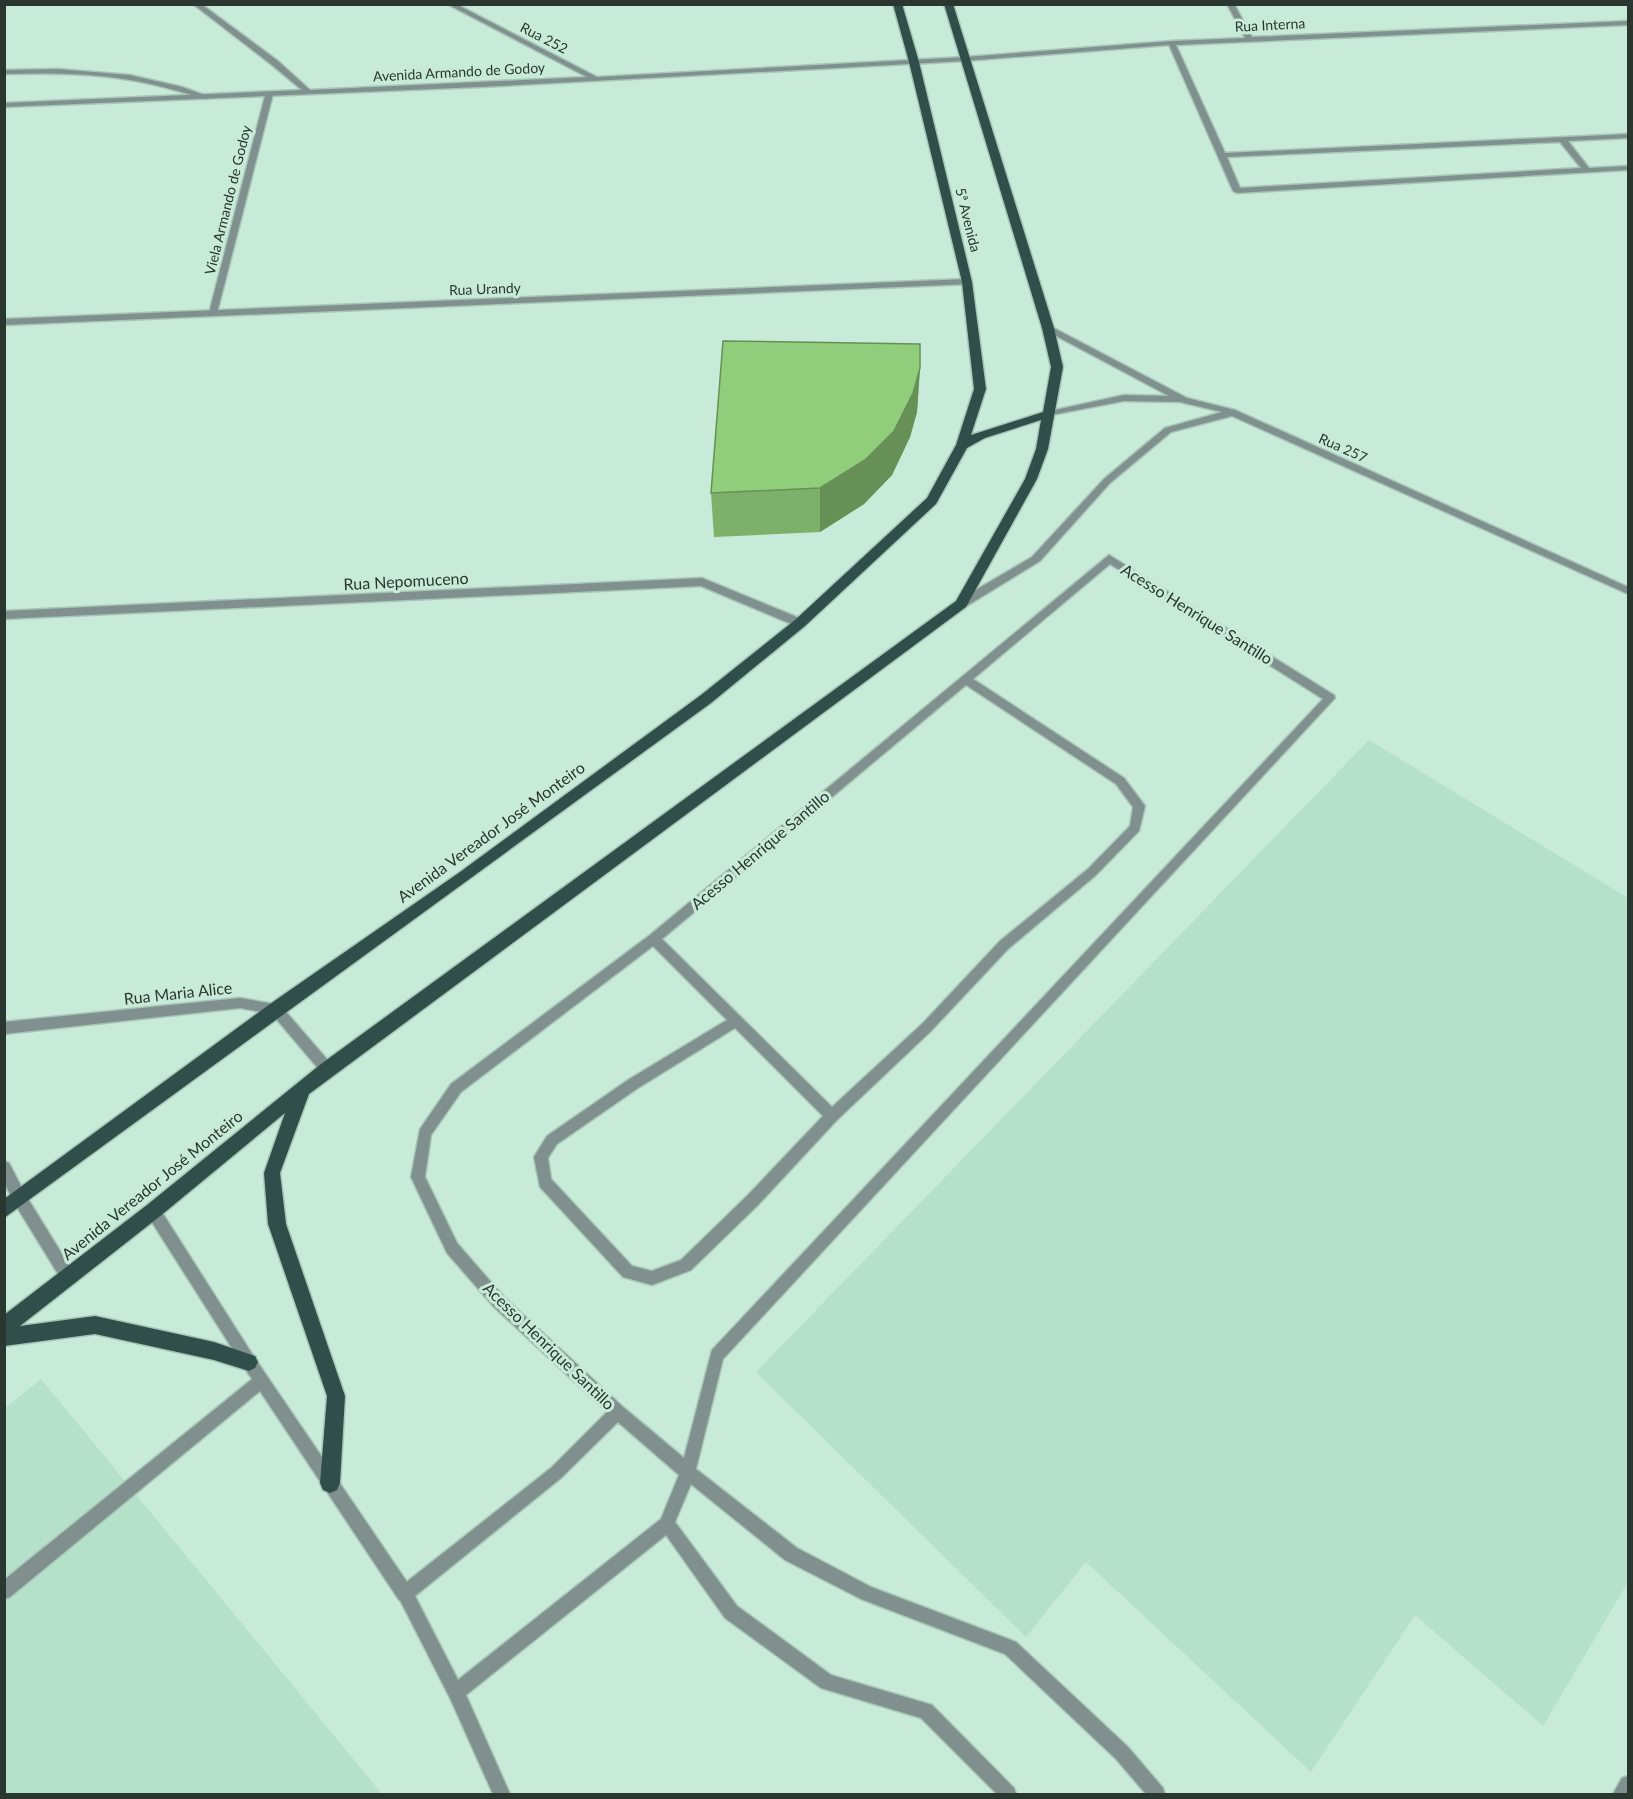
<svg xmlns="http://www.w3.org/2000/svg" width="1633" height="1799" font-family="Lato,sans-serif">
<rect width="100%" height="100%" fill="#c8ead8"/>
<g fill="#b5e0ca">
<polygon points="1369,740 1628,898 1628,1582 1543,1726 1415,1615 1311,1772 1086,1562 1026,1637 756,1372"/>
<polygon points="41,1379 382,1794 5,1794 5,1408"/>
</g>
<g fill="none" stroke-linecap="round" stroke-linejoin="round">
<g stroke="#a8c6b6" stroke-width="3">
<g id="service">
<path d="M1227,4h7l18,33 376,-16v4l-452,20 49,108 403,-19v4l-60,3 21,27 39,-2v4l-391,23 -4,-2 -64,-146 -204,16 -4,-2 4,-2 207,-16 73,-3zM1560,142l21,26 -341,20 -13,-31z"/>
<path d="M58,69l72,6 52,12 28,10 -4,2c-25,-7 -50,-15 -76,-19 -42,-7 -84,-7 -126,-6v-4z"/>
<polygon points="266,92 273,94 217,313 213,316 209,313"/>
<path d="M1109,555l225,140 1,3 -612,661 -27,110 101,79 74,39 145,55 112,105 35,41 2,6h-19l-30,-35 -111,-105 -144,-55 -76,-39 -94,-76 -16,38 62,84 94,69 101,30 82,83 2,6h-19l-76,-76 -100,-30 -96,-70 -59,-83 -200,160 44,99h-17l-43,-96 -53,-104 2,-6 152,-120 56,-56 -113,-105 -47,-54 -36,-76 9,-48 31,-45 199,-149zM1110,564l213,135 -611,651 -28,108 -61,-51 -119,-110 -47,-54 -32,-66 6,-42 30,-43 192,-146 74,74 -99,60 -81,56 -13,21 6,30 83,90 29,8 39,-15 67,-65 79,-85 94,-89 77,-82 88,-74 43,-44 6,-25 -21,-28 -151,-99zM966,685l150,99 17,23 -3,19 -42,43 -88,72 -77,82 -91,84 -170,-168zM735,1028l88,88 -75,79 -67,65 -29,11 -20,-5 -81,-87 -3,-21 9,-14 81,-56zM618,1422l61,53 -18,44 -203,161 -43,-84 146,-118z"/>
<polygon points="261,1374 266,1376 268,1381 266,1386 10,1597 4,1599 4,1580 256,1376"/>
<polygon points="1628,1776 1628,1794 1613,1794 1622,1778"/>
</g>
</g>
<g stroke="#a8c6b6" stroke-width="3">
<g id="minor">
<polygon points="193,4 201,4 278,61 310,90 587,77 447,4 456,4 597,77 965,57 969,59 965,61 480,87 4,107 4,103 302,90 272,65"/>
<polygon points="967,279 970,280 970,284 4,325 4,319"/>
<polygon points="1048,325 1187,398 1235,410 1628,587 1628,594 1232,416 1171,432 1110,483 1040,561 965,607 957,607 956,604 957,601 1032,557 1104,479 1165,428 1222,412 1180,402 1124,401 1046,416 1046,412 1124,395 1169,396 1045,330 1044,328"/>
<polygon points="702,578 804,620 805,623 804,626 796,626 701,586 4,619 4,611"/>
<polygon points="240,998 280,1005 332,1065 333,1069 332,1073 327,1075 322,1073 272,1014 240,1008 4,1034 4,1022"/>
<polygon points="4,1161 9,1163 25,1194 73,1272 75,1277 73,1282 68,1284 63,1282 15,1204 4,1182"/>
<polygon points="153,1204 158,1206 254,1357 411,1588 413,1594 411,1600 405,1602 399,1600 244,1367 148,1216 146,1211 148,1206"/>
</g>
</g>
<g stroke="#a8c6b6" stroke-width="3">
<polygon id="primary" points="893,4 902,4 919,62 972,282 986,389 971,435 1043,412 1051,367 1042,328 944,4 953,4 1054,328 1063,367 1048,449 1037,479 966,607 309,1094 280,1173 286,1224 345,1396 340,1483 337,1490 330,1493 323,1490 320,1483 327,1396 268,1224 264,1173 285,1113 159,1217 20,1326 95,1316 214,1342 255,1356 258,1362 255,1368 249,1371 214,1360 95,1334 4,1346 4,1315 147,1205 321,1064 956,601 1025,479 1036,449 1041,420 985,438 967,448 936,504 805,626 711,703 4,1218 4,1199 270,1004 460,872 701,695 795,620 927,498 956,445 974,389 962,282 909,62"/>
</g>
<use href="#service" fill="#7f908e" fill-rule="evenodd"/>
<use href="#minor" fill="#7f908e" fill-rule="evenodd"/>
<use href="#primary" fill="#304f4b" fill-rule="evenodd"/>
</g>
<polygon fill="#7db16a" points="920,368 917,412 910,437 892,475 864,504 820,532 714,537 711,493"/>
<polygon fill="#669056" points="920,368 917,412 910,437 892,475 864,504 820,532 820,488"/>
<polygon fill="#91ce7b" stroke="#669056" stroke-width="1.5" points="723,341 920,344 920,368 913,393 894,431 865,460 820,488 711,493"/>
<g text-anchor="middle" stroke-width="6" stroke-linejoin="round" paint-order="stroke">
<g font-size="14" fill="#293730" stroke="#c8ead8">
<text transform="translate(1270 25) rotate(-3)" y="5">Rua Interna</text>
<text transform="translate(544 38) rotate(27)" y="5">Rua 252</text>
<text transform="translate(459 72) rotate(-3)" y="5">Avenida Armando de Godoy</text>
<text transform="translate(228 200) rotate(-76)" y="5">Viela Armando de Godoy</text>
<text transform="translate(968 220) rotate(76)" y="5">5ª Avenida</text>
<text transform="translate(485 289) rotate(-2)" y="5">Rua Urandy</text>
<text transform="translate(1343 448) rotate(24)" y="5">Rua 257</text>
</g>
<g font-size="16" fill="#293730" stroke="#c8ead8">
<text transform="translate(406 581) rotate(-3)" y="6">Rua Nepomuceno</text>
<text transform="translate(1197 614) rotate(32)" y="6">Acesso Henrique Santillo</text>
<text transform="translate(491 832) rotate(-36)" y="6">Avenida Vereador José Monteiro</text>
<text transform="translate(760 850) rotate(-40)" y="6">Acesso Henrique Santillo</text>
<text transform="translate(178 993) rotate(-6)" y="6">Rua Maria Alice</text>
<text transform="translate(152 1185) rotate(-39)" y="6">Avenida Vereador José Monteiro</text>
<text transform="translate(549 1346) rotate(44)" y="6">Acesso Henrique Santillo</text>
</g>
</g>
<rect width="1633" height="1799" fill="none" stroke="#293730" stroke-width="12"/>
</svg>
